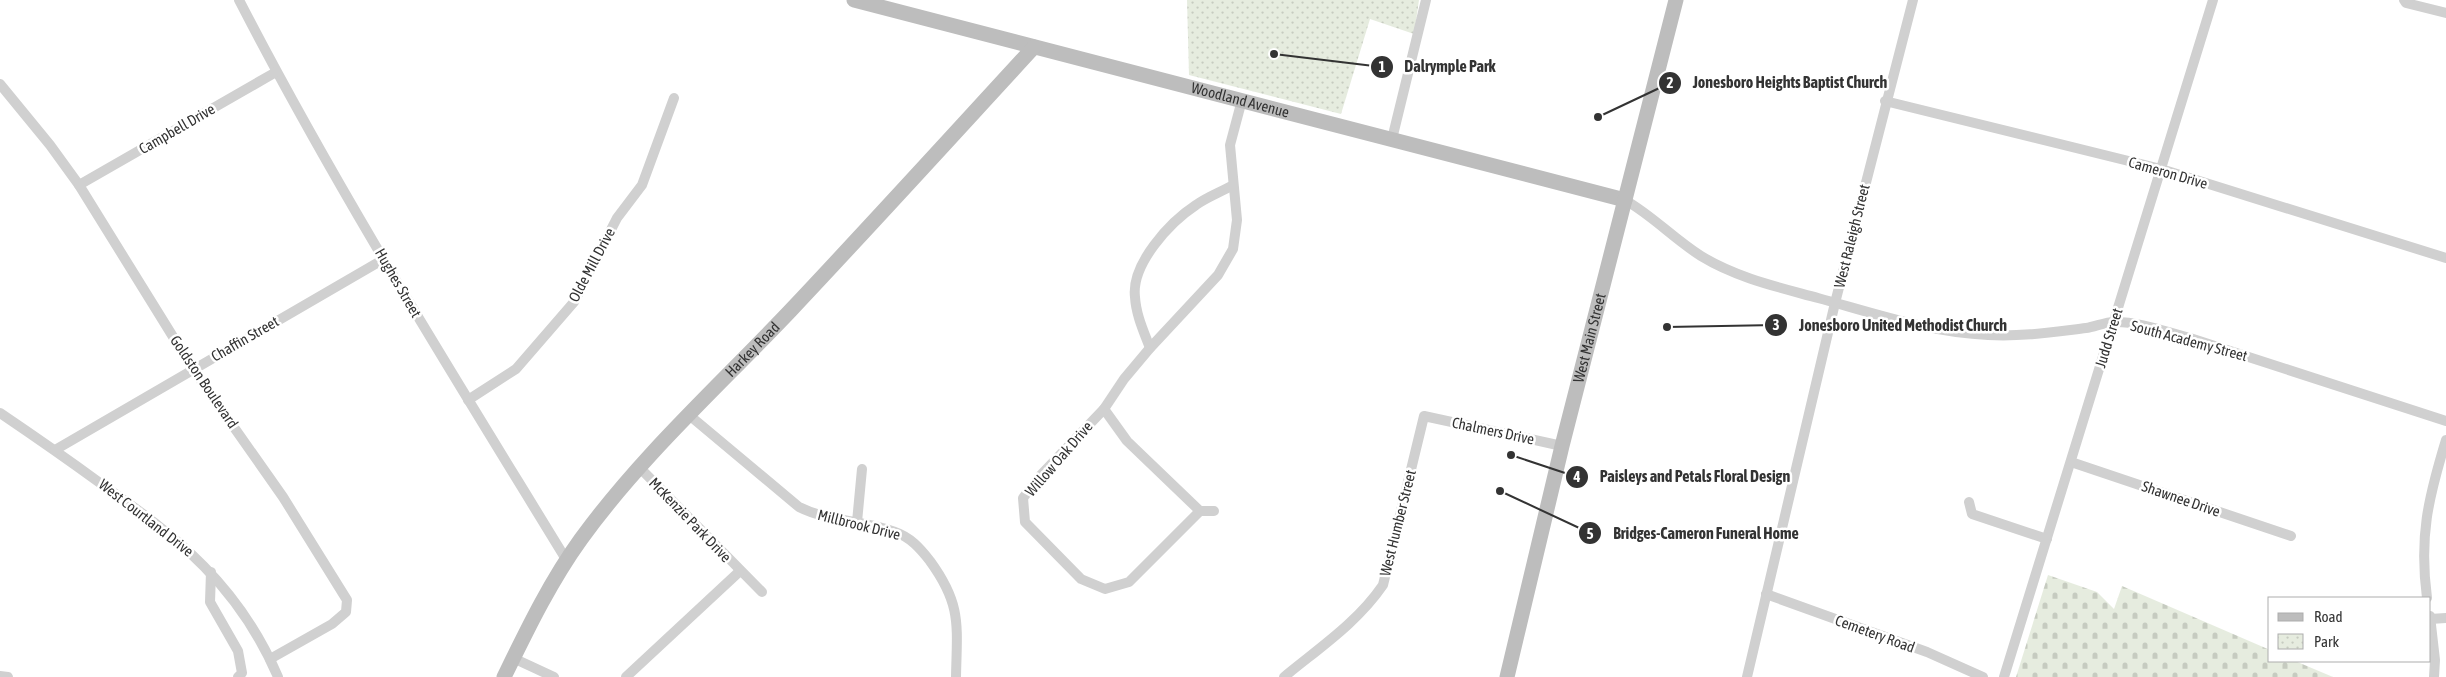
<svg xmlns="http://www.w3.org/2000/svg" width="2446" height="677" font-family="'Asap Condensed',sans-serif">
<defs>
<pattern id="cemetery-stones" width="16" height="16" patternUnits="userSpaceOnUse" patternTransform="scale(1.25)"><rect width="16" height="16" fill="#e6ecdf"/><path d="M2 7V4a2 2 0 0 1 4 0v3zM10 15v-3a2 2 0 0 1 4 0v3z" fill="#c6cbc0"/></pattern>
<pattern id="park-dots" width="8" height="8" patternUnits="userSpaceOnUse" patternTransform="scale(1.25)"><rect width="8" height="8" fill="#e6ecdf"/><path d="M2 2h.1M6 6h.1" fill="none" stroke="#c6cbc0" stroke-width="1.8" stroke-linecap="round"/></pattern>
</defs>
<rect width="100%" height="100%" fill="#fff"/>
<polygon fill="url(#cemetery-stones)" points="2048,575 2097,592 2114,609 2122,586 2270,650 2270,661 2295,661 2333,677 2016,677"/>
<polygon fill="url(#park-dots)" points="1187,0 1419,0 1414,34 1370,19 1341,114 1189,75"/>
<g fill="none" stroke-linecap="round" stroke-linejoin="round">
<g stroke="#d0d0d0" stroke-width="10">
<path d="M239,0c99,192 215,376 328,561"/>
<polyline points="2404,0 2406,3 2446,13"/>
<polyline points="0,84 50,145 79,185 193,369 283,497 347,600 346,612 332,624 270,659"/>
<polyline points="1885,101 2161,169 2446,258"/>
<polyline points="1392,139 1426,0"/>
<polyline points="79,185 276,72"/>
<path d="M1625,200c28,16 49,39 76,56 36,22 77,31 117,42 55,15 113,35 170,37 33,2 65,-3 98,-7 9,-1 21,-7 30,-6 24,0 50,10 74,16l256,83"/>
<path d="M1150,348c-6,-16 -14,-33 -15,-51 -4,-33 35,-75 61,-92 11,-8 25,-13 37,-20"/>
<polyline points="468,400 516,369 574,302 617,218 642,185 674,98"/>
<polyline points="1104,409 1040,476 1023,498 1025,522 1081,579 1105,589 1129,582 1200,511"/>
<path d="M0,413c34,23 67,46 100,70 79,55 139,103 178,194"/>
<path d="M689,415l110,92c30,15 65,13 96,25 15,5 25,16 35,29 32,44 27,64 26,116"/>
<polyline points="55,450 384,259"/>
<polyline points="2071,462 2291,536"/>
<polyline points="640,468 762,592"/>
<polyline points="1969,502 1972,514 2047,539"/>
<polyline points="1214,511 1200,511 1127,441 1104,409 1124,379 1150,348 1218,275 1233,249 1237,220 1230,145 1242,100"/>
<polyline points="857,522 862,469"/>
<polyline points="211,572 210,602 238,651 242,673 238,677"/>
<polyline points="1766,594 1927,652 1983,677"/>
<path d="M2427,598c-8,-61 1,-99 19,-158"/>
<polyline points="2430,616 2435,660 2434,677"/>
<polyline points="2430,619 2446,618"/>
<polyline points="513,658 554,677"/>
<polyline points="0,676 8,677"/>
<polyline points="626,677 740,571"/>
<path d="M1284,677c35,-29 73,-54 99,-92l41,-169 138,30"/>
<polyline points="1747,677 1835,303 1913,0"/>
<polyline points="2004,677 2213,0"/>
</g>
<g stroke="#bdbdbd" stroke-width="15">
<path id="s1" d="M854,0l771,200"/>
<path id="s2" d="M504,677c23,-47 46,-95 77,-138 61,-84 139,-154 210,-229 82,-87 162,-175 243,-263"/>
<path id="s3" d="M1507,677l55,-231 114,-446"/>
</g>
</g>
<g text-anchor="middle" stroke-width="5" stroke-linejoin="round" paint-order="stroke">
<g font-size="15" fill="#333" stroke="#fff">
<text dy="5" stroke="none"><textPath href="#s1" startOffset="399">Woodland Avenue</textPath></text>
<text transform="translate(177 129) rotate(-30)" y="5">Campbell Drive</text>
<text transform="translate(2168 173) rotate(16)" y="5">Cameron Drive</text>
<text transform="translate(1852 236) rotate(-76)" y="5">West Raleigh Street</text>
<text transform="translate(592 265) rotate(-62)" y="5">Olde Mill Drive</text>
<text transform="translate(398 283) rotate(60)" y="5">Hughes Street</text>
<text dy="5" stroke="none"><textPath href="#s3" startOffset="349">West Main Street</textPath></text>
<text transform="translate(2109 338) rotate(-73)" y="5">Judd Street</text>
<text transform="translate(245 339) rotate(-30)" y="5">Chaffin Street</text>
<text transform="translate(2189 341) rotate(15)" y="5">South Academy Street</text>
<text dy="5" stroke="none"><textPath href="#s2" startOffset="414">Harkey Road</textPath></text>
<text transform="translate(204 382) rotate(56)" y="5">Goldston Boulevard</text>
<text transform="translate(1493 431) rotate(12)" y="5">Chalmers Drive</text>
<text transform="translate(1059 459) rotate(-49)" y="5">Willow Oak Drive</text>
<text transform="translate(2181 499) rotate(19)" y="5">Shawnee Drive</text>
<text transform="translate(146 518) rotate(38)" y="5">West Courtland Drive</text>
<text transform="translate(690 520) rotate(46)" y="5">McKenzie Park Drive</text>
<text transform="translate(1398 523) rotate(-76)" y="5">West Humber Street</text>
<text transform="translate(859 525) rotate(14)" y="5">Millbrook Drive</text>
<text transform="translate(1875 634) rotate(20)" y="5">Cemetery Road</text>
</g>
</g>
<path fill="none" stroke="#333" stroke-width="2" d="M1274 54L1382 67M1598 117L1670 83M1667 327L1776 325M1511 455L1577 477M1500 491L1590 533"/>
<g fill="#333" stroke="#fff" stroke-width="2">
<circle cx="1274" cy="54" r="5"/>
<circle cx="1598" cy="117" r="5"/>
<circle cx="1667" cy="327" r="5"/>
<circle cx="1511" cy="455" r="5"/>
<circle cx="1500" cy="491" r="5"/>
<circle cx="1382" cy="67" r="12"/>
<circle cx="1670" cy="83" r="12"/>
<circle cx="1776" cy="325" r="12"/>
<circle cx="1577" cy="477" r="12"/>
<circle cx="1590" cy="533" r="12"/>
</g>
<g font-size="15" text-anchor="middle" font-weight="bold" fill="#fff">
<text x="1382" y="72">1</text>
<text x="1670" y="88">2</text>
<text x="1776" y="330">3</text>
<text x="1577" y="482">4</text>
<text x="1590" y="539">5</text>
</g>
<g font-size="16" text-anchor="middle" font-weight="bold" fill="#333" stroke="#fff" stroke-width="5" stroke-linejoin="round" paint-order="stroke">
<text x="1450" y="72">Dalrymple Park</text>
<text x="1790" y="88">Jonesboro Heights Baptist Church</text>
<text x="1903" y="331">Jonesboro United Methodist Church</text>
<text x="1695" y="482">Paisleys and Petals Floral Design</text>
<text x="1706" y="539">Bridges-Cameron Funeral Home</text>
</g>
<rect x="2268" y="597" width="162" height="65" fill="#ffffff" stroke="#adadad"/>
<rect x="2278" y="613" width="25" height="8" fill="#bdbdbd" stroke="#adadad"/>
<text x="2314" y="622" font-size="15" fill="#333333">Road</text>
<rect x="2278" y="634" width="25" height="15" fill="url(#park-dots)" stroke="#adadad"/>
<text x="2314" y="647" font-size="15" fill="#333333">Park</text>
</svg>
